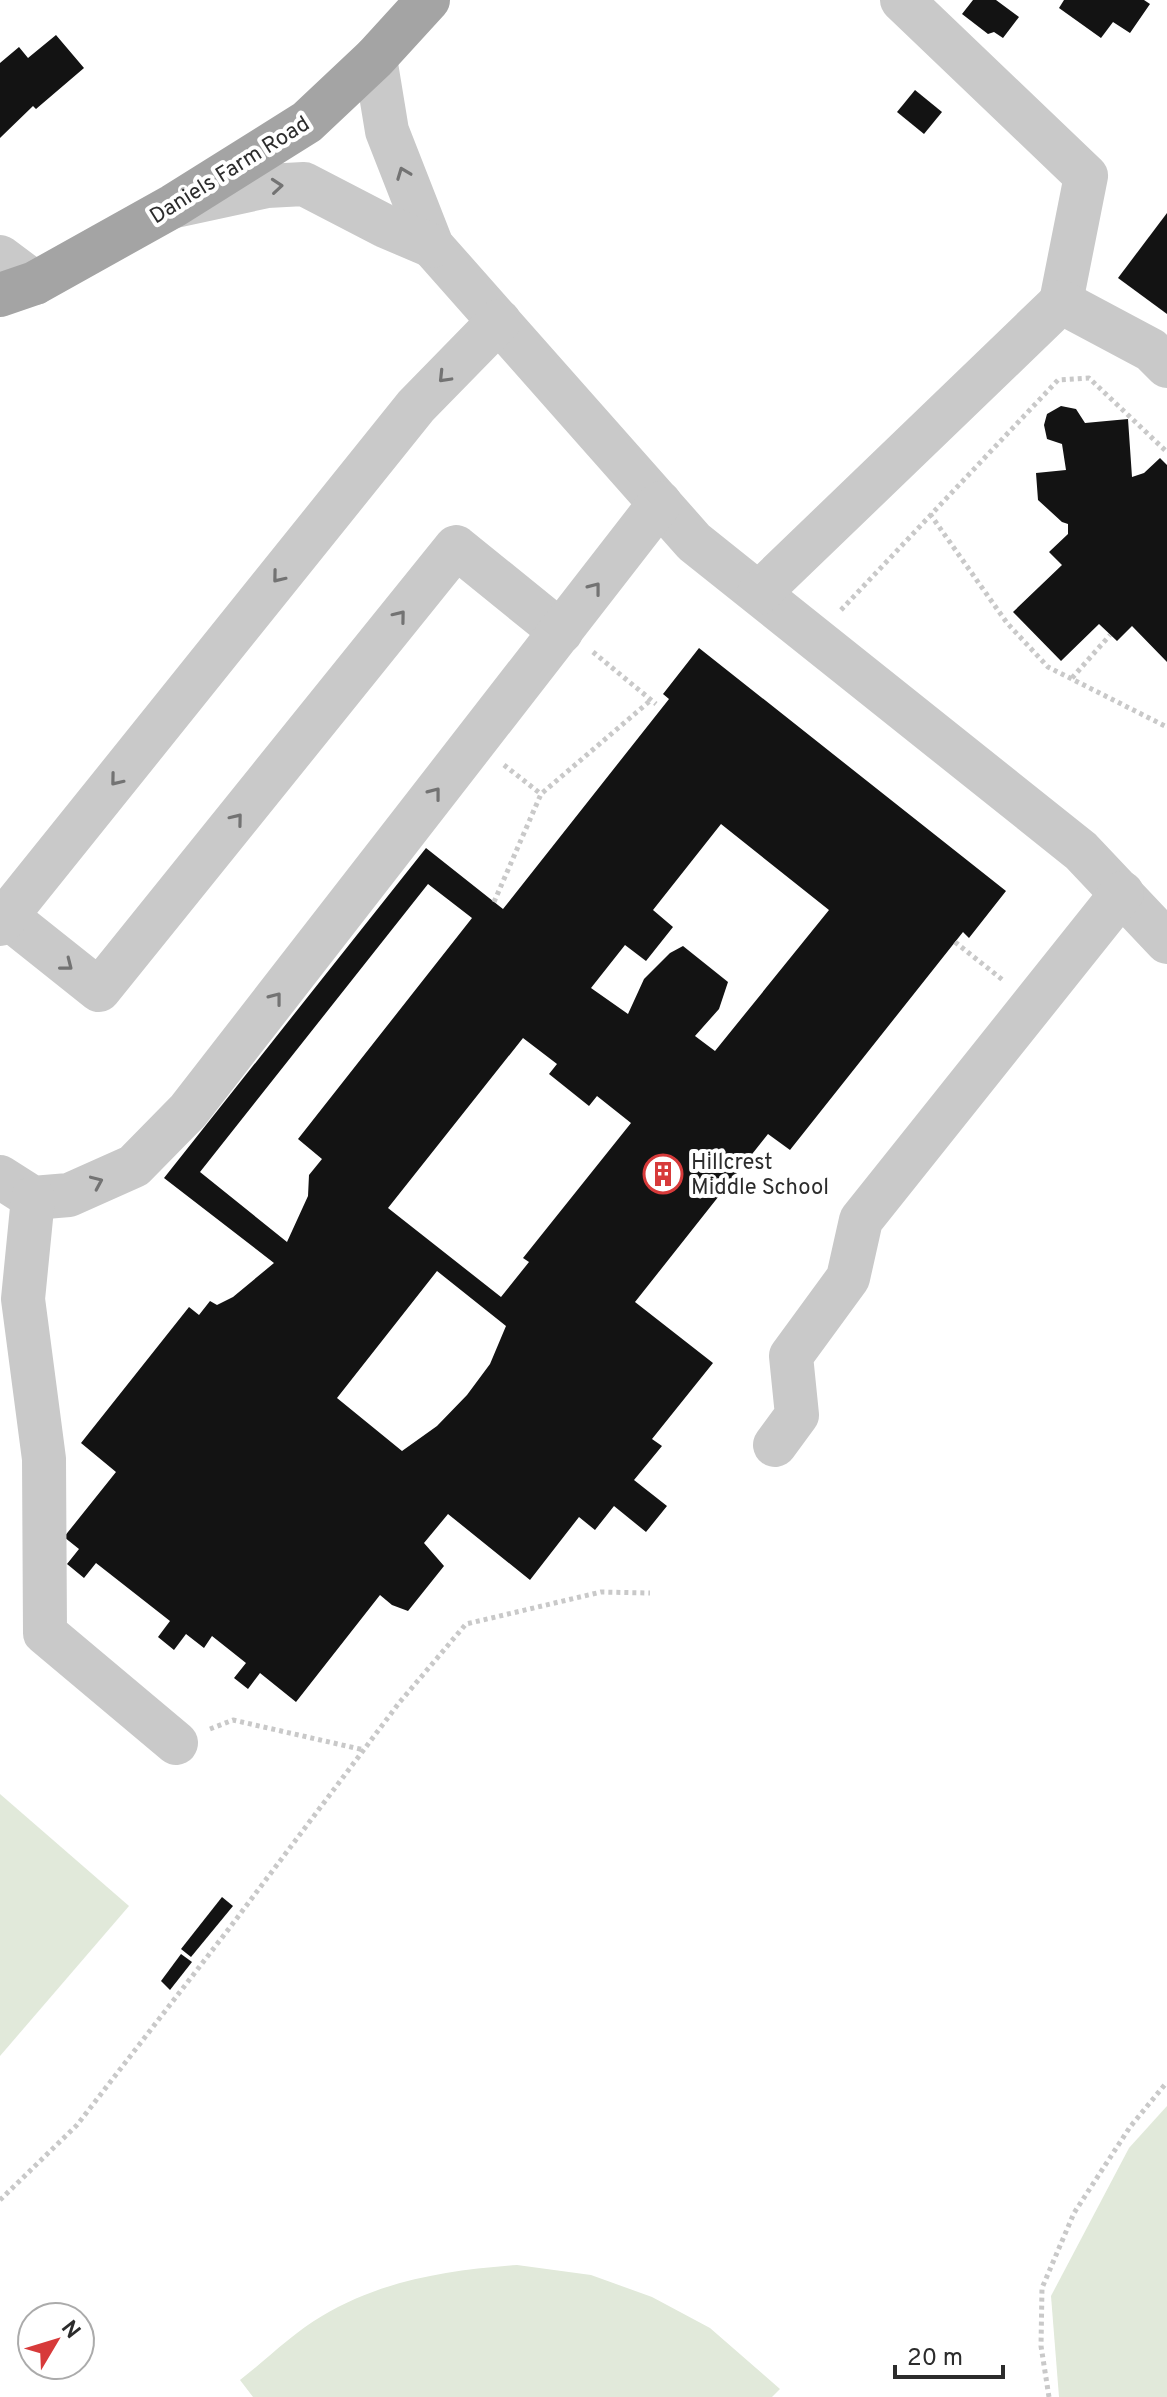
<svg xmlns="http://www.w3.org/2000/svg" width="1167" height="2397" font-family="Overpass,sans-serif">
<rect width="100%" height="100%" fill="#fff"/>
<g fill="#e1e9da">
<polygon points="0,1794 129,1906 0,2056"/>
<polygon points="1167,2106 1167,2397 1059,2397 1051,2296 1129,2148"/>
<path d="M517,2265l74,10 61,22 58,31 70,61 -8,8h-519l-13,-17c27,-21 53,-47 82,-64 60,-36 127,-46 195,-51z"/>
</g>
<g fill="#131313" fill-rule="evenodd">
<polygon points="973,0 996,0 1019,17 1003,38 994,32 988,34 962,14"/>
<polygon points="1064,0 1144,0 1150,4 1130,33 1113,22 1101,38 1059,8"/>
<polygon points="56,35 84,68 36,109 33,106 0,138 0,63 19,47 28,58"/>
<polygon points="915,90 942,112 924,134 897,112"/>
<polygon points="1167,213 1167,314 1118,278"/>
<polygon points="1061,406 1076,409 1085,423 1128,419 1132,477 1144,473 1160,458 1167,465 1167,662 1132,626 1117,641 1099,624 1061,661 1013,612 1062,565 1049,552 1068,534 1068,524 1062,522 1038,500 1036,473 1066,470 1062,444 1047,439 1044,425 1047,414"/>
<path d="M699,648l307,243 -37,47 -6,-6 -173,218 -22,-16 -133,168 78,61 -61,76 10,7 -28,34 33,26 -21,26 -32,-26 -19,24 -16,-13 -49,63 -82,-66 -24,29 20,23 -36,45 -16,-6 -12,-10 -84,107 -36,-29 -12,16 -14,-11 12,-15 -34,-27 -8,12 -18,-14 -12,16 -16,-13 12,-16 -74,-58 -12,15 -17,-14 12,-15 -15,-12 52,-65 -35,-29 108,-136 10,8 11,-14 7,4 16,-8 41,-34 -110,-85 262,-330 77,61 166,-210 -6,-5zM721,824l108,86 -114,141 -20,-15 24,-27 9,-27 -45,-36 -13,7 -26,26 -16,35 -37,-26 34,-43 21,16 27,-34 -20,-17zM428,884l44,34 -174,221 24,20 -13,16 -1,21 -21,46 -87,-70zM523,1038l34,26 -8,10 40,32 8,-10 34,27 -108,135 6,4 -28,35 -113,-89zM437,1271l69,55 -16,38 -23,31 -30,31 -35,25 -65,-53z"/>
<polygon points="222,1897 233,1906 191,1957 181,1949"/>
<polygon points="181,1954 192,1962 170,1990 161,1981"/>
</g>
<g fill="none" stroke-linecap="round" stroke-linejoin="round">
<g stroke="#c9c9c9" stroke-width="5" stroke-dasharray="4 4" stroke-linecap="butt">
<polyline points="930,514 1007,623 1048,667 1167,727"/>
<polyline points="841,610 1058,380 1089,378 1167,452"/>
<polyline points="593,652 656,704"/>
<polyline points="1072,678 1110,635"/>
<polyline points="504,765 541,794"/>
<polyline points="494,902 541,794 651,700"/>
<polyline points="955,942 1004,981"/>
<polyline points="210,1729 233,1720 364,1750"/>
<polyline points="0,2200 77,2125 231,1926 399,1703 466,1624 601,1592 650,1593"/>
<polyline points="1049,2397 1041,2346 1042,2288 1074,2213 1130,2127 1167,2082"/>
</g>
<g stroke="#c9c9c9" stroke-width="44">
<polyline points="902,0 1086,176 1061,302"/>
<polyline points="375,58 387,131 432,246 694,542 1081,851 1167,942"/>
<polyline points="175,206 267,186 304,184 385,226 432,246"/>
<polyline points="0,257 35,283"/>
<polyline points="759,593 1061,302 1151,350 1167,366"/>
<polyline points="6,916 99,990 456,547 561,632"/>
<polyline points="0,924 416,406 499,321"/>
<polyline points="0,1177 33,1198 69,1195 134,1166 188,1111 660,503"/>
<polyline points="33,1198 23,1299 44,1459 45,1633 176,1743"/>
<polyline points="775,1445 797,1415 791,1356 848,1278 861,1220 1122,893"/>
</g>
<polyline stroke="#a4a4a4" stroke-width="44" points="0,295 35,283 173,206 307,122 375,58 428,0"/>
</g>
<defs><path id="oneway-chevron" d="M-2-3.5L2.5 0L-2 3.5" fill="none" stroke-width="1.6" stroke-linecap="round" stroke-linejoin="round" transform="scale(2)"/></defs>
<g stroke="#737373">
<use href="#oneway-chevron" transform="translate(403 173) rotate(-111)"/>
<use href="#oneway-chevron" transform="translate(277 186) rotate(-5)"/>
<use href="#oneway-chevron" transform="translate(444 377) rotate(134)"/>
<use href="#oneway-chevron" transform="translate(278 577) rotate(129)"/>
<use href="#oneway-chevron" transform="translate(595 588) rotate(-52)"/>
<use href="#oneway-chevron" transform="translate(400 616) rotate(-51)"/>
<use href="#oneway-chevron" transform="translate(116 780) rotate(129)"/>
<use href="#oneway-chevron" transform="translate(435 793) rotate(-52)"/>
<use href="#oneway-chevron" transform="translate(237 819) rotate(-51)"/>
<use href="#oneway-chevron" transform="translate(67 965) rotate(38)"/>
<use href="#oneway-chevron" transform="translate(276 998) rotate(-52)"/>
<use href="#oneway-chevron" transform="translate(97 1182) rotate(-24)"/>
</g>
<defs>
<g id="building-ring" transform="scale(2)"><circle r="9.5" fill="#fff" stroke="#d73a3a" stroke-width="1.5"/><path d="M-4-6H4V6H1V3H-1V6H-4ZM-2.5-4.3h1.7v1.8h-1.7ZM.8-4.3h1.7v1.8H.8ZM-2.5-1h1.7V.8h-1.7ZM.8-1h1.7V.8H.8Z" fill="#d73a3a"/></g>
</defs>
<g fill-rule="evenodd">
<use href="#building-ring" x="663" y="1174"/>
</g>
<g text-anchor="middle" stroke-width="8" stroke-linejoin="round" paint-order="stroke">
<g font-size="22" fill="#2c2c2c" stroke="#fff">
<text transform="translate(229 169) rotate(-32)" y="8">Daniels Farm Road</text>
</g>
<g font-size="22" fill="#2c2c2c" stroke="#fff" text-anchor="start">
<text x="691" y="1169">Hillcrest<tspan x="691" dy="25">Middle School</tspan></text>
</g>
</g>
<g transform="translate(56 2341) rotate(52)"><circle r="38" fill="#ffffff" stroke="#ababab" stroke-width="2"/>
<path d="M0-6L14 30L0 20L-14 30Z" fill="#d73a3a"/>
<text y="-12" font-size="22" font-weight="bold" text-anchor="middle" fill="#2c2c2c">N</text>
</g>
<path d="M895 2365v12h108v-12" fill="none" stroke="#2c2c2c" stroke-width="4"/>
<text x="907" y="2365" font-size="24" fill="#2c2c2c" stroke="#ffffff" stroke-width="6" paint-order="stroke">20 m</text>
</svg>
